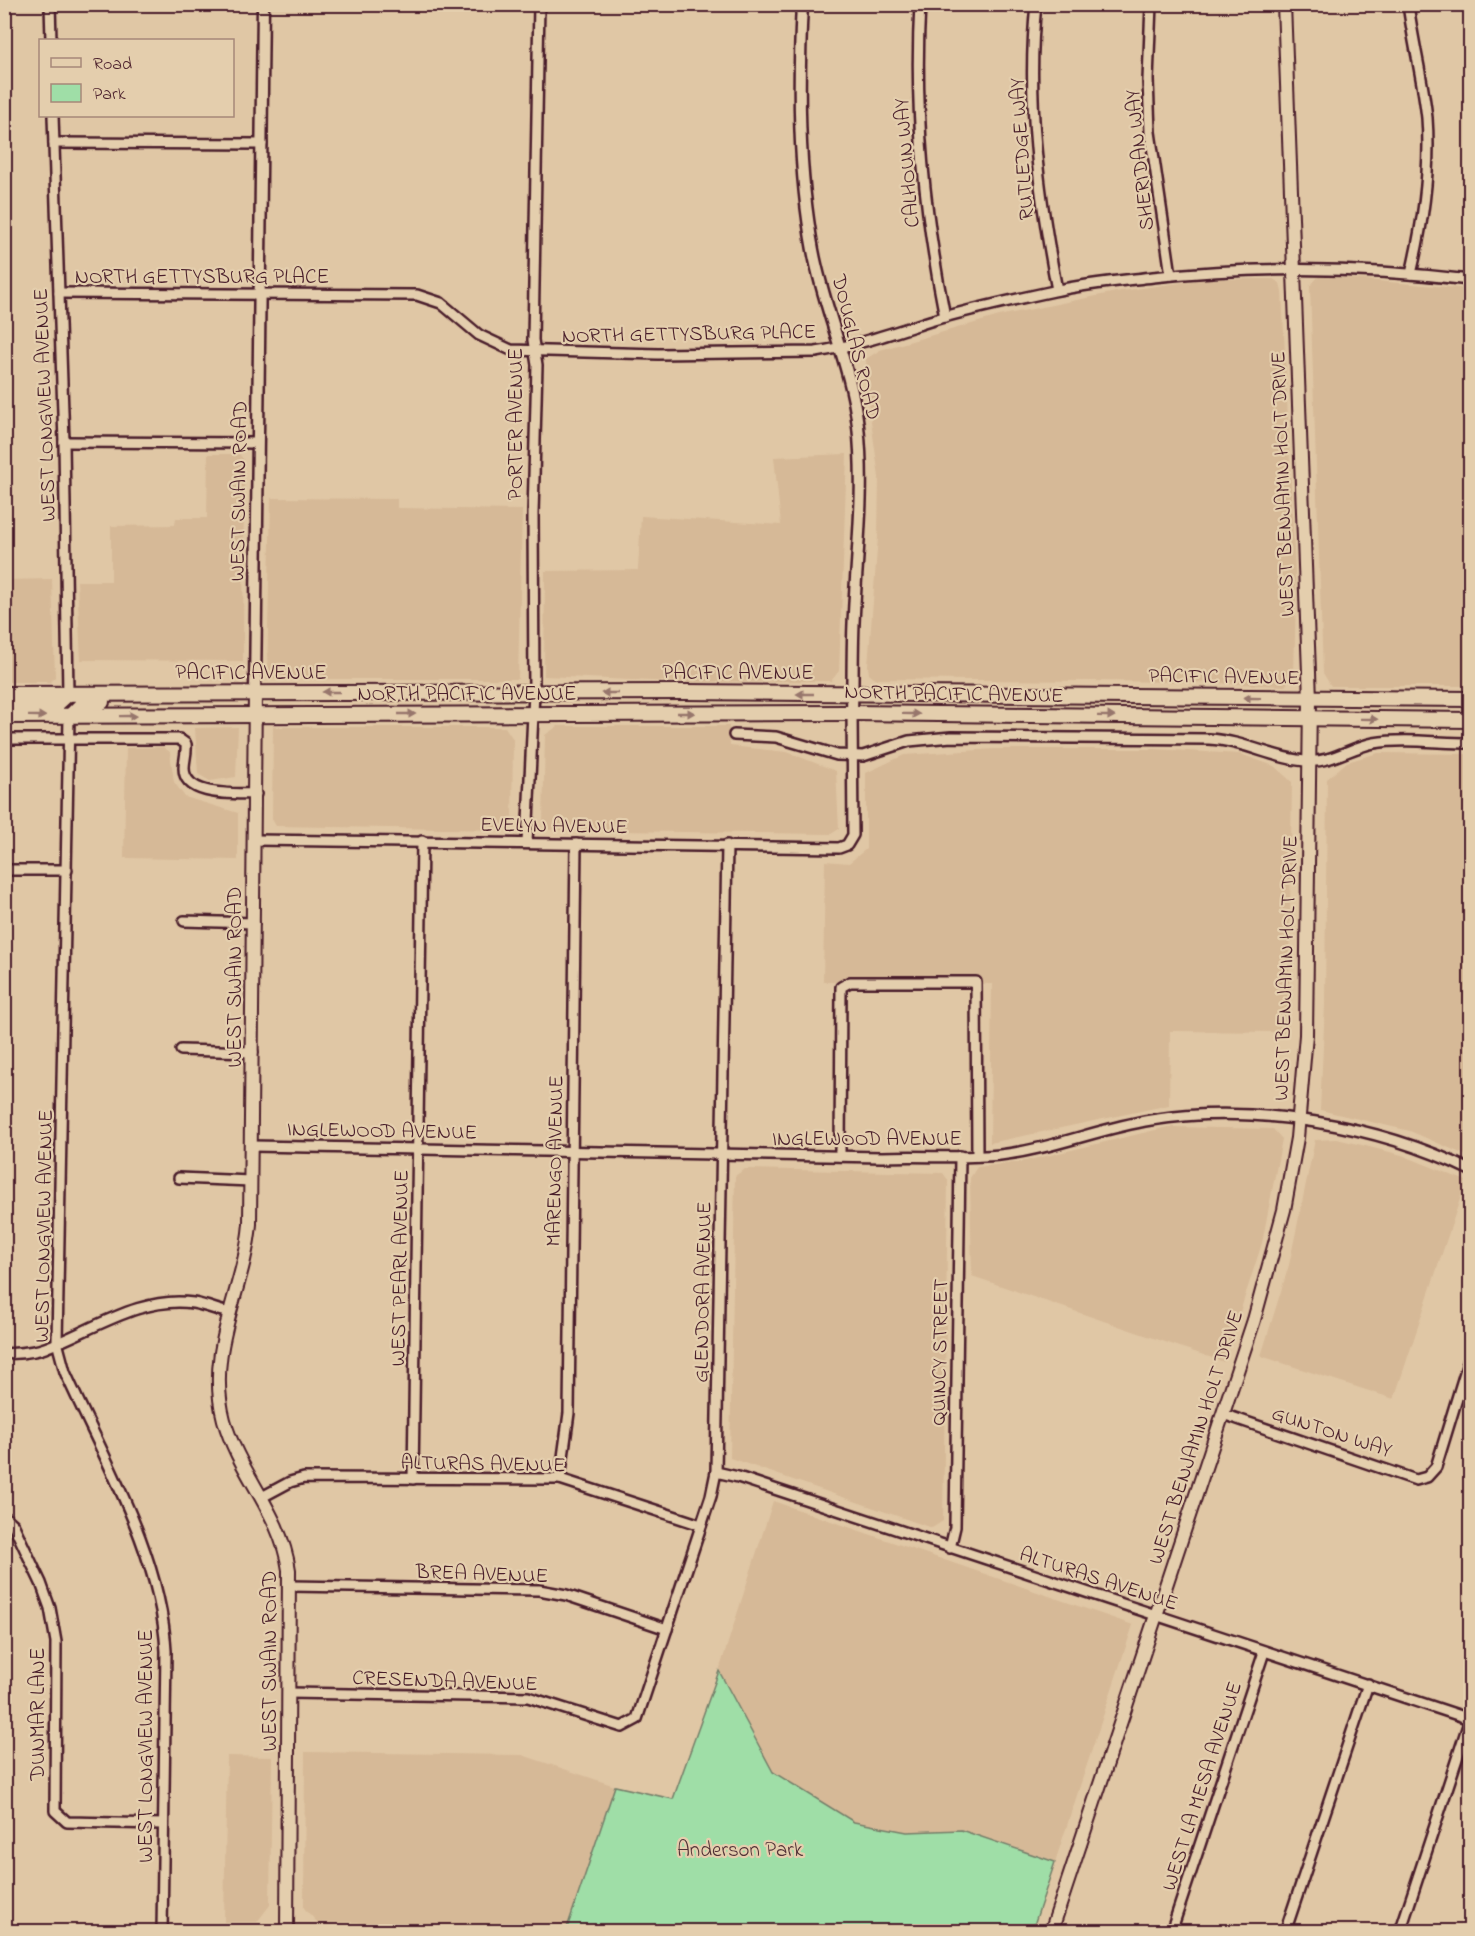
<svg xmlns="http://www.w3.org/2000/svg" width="1475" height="1936" font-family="'Indie Flower',sans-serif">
<rect width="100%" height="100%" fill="#e0c7a5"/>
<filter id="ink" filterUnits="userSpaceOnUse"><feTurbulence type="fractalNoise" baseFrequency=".0167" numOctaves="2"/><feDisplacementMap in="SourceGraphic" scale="12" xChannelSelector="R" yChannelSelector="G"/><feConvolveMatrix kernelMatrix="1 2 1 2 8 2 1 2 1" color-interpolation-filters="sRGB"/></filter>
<g filter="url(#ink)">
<g fill="#d6b997">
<polygon points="1319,276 1470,289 1470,686 1331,686 1323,673 1310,286"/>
<polygon points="1207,279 1273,279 1280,283 1282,291 1296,594 1294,675 1285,686 1194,682 875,679 869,674 868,666 878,537 879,477 868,400 866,359 880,350 1003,315 1121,291"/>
<polygon points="208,454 239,454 244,460 243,661 81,660 77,581 111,581 111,526 175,525 176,518 207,518"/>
<polygon points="847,454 839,671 831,681 674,682 544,676 545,571 638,570 641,516 781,525 774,457"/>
<polygon points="271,498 397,499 397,508 522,510 518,679 272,679 267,675"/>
<polygon points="52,579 55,677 50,682 5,682 5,580"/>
<polygon points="558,726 729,726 730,746 787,752 836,771 839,829 831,834 549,830 543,822 545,735"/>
<polygon points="238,727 236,777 210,781 198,774 195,728"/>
<polygon points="273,727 505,727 513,739 512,822 503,830 276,826 272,819"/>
<polygon points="163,747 170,752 174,782 185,797 238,813 238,860 124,858 126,748"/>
<polygon points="994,749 1154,749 1240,754 1274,766 1292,782 1288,1032 1170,1031 1169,1105 990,1143 992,984 823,982 825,861 849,863 866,849 866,773 904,755"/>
<polygon points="1378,753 1470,754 1470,1157 1410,1131 1320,1110 1325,1005 1327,779 1347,762"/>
<polygon points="1168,1127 1273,1129 1282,1139 1262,1243 1224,1362 972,1276 970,1178 977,1167 1021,1162"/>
<polygon points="1337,1139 1402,1155 1466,1181 1394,1399 1261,1356 1289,1265 1315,1140"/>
<polygon points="745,1169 943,1173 948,1180 943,1521 932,1528 730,1458 735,1176"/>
<polygon points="773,1501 1133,1625 1055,1862 961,1830 907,1832 854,1822 773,1772 719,1671"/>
<polygon points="305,1752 522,1755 615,1786 566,1931 420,1932 357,1922 318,1923 304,1908"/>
<polygon points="227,1756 272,1757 270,1905 257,1922 224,1922"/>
</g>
<polygon fill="#9fdea7" stroke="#747e69" stroke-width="1.5" points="719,1671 773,1772 854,1822 907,1832 961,1830 1055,1862 1032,1931 566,1931 615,1786 673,1799"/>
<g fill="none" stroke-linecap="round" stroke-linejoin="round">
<g stroke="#4a1f2b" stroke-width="14">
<g id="minor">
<polyline points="50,4 51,40"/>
<path d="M920,4c-6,106 4,209 25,313"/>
<path d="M1036,4c-10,96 3,192 21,286"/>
<polyline points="1151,4 1148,80 1150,132 1171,275"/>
<path d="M1408,4c5,39 15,76 19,114 4,53 -4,105 -16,156"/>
<polyline points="53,116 64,442 68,694"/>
<polyline points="54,143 262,144"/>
<path d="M59,293l358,2 24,8 38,32 32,15 147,4 158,-2c39,-6 76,-19 114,-31 40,-12 82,-21 124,-30 32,-7 65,-10 99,-14 106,-11 212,-10 317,3"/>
<polyline points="64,442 257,443"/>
<path d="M69,717l-12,625 8,30c39,87 96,183 101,279l-4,281"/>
<path d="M734,735l42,2 61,18 26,1 46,-15 42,-4 258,2c36,2 68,21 99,22 23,2 43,-14 66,-18 30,-5 65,0 96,0"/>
<path d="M4,739h175l7,5c1,9 -2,16 -2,24 0,30 53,25 72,26"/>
<polyline points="256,840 839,848 847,845 853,835 852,713"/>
<polyline points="527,843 534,692 533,514 537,365 533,340 539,4"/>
<polyline points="4,870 67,870"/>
<polyline points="184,921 254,923"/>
<polyline points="181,1050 253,1052"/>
<path d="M252,1146l630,11c39,-2 79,2 118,-2 52,-6 100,-27 151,-35 101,-17 228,5 319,50"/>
<polyline points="840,1156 841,987 850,982 976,982 977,1156"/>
<polyline points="179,1178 251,1181"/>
<path d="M4,1354c14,-1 29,-1 41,-6 46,-17 97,-53 148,-45 12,2 24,7 36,10"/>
<polyline points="1223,1414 1416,1480 1427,1477 1436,1467 1470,1356"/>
<polyline points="716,1472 738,1477 1470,1719"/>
<polyline points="413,1479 422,841"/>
<polyline points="560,1479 569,1413 576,844"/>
<polyline points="262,1497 290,1482 304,1478 560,1479 701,1525"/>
<polyline points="4,1516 13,1524 41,1583 50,1608 56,1642 55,1811 67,1822 163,1824"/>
<polyline points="950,1548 955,1527 960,1156"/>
<polyline points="290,1586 539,1590 566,1595 667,1629"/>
<polyline points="289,1693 528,1697 622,1727 637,1719 711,1496 716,1472 727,845"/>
<polyline points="1171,1932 1264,1652"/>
<polyline points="1285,1932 1368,1684"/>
<polyline points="1400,1932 1470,1719"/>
</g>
</g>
<g stroke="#4a1f2b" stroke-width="15">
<g id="tertiary">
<path d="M802,4c-4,81 -4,166 11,246 11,60 38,116 45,176 7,63 -1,124 -4,187 -2,33 -1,67 -2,100"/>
<polyline points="255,692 263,4"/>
</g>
</g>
<g stroke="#4a1f2b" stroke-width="16">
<g id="secondary">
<path d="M255,692l-5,532c-6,68 -45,125 -26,196 15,54 57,93 65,150l-2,362"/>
<polyline points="1051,1932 1254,1320 1284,1210 1297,1138 1306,1035 1310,699 1284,4"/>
</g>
</g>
<g stroke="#4a1f2b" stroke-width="18">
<g id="primary">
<polyline points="4,694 685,692 1470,699"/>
<polyline points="4,704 57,704 68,694"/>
<polyline points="4,716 852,713 1470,720"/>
<polyline points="69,717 82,704 102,702"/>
</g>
</g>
<use href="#minor" stroke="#e4cead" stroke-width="9"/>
<use href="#tertiary" stroke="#e4cead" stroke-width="10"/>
<use href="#secondary" stroke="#e4cead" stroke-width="12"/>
<use href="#primary" stroke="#e4cead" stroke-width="14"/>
</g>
<defs><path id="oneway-solid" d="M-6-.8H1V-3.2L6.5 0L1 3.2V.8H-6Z" transform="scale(1.5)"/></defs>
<g fill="#97766c">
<use href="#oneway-solid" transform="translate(331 692) rotate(-180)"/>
<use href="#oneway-solid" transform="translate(610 693) rotate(-180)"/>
<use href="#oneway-solid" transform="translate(805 694) rotate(-180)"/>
<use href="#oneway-solid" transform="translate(1252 698) rotate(-179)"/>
<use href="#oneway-solid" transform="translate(686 713)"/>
<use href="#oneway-solid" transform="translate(407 714)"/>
<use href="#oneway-solid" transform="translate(911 714) rotate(1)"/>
<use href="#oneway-solid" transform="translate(37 716) rotate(1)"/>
<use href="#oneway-solid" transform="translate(128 716) rotate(-1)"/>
<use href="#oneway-solid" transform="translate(1106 716) rotate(1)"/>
<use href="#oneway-solid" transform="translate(1369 719) rotate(1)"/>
</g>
</g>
<g text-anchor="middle" stroke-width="4.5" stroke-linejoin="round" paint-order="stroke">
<g font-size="21" fill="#4a1f2b" stroke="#e4cead">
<text transform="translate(1021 149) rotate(-94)" y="7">RUTLEDGE WAY</text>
<text transform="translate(1139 160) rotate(-96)" y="7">SHERIDAN WAY</text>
<text transform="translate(906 163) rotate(-95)" y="7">CALHOUN WAY</text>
<text x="202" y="283">NORTH GETTYSBURG PLACE</text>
<text transform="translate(689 333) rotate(-1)" y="7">NORTH GETTYSBURG PLACE</text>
<text transform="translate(857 347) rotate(76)" y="7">DOUGLAS ROAD</text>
<text transform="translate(44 405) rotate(-92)" y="7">WEST LONGVIEW AVENUE</text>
<text transform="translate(515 424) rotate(-90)" y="7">PORTER AVENUE</text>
<text transform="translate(1282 484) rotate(-92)" y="7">WEST BENJAMIN HOLT DRIVE</text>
<text transform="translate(238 491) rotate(-89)" y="7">WEST SWAIN ROAD</text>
<text x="251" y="679">PACIFIC AVENUE</text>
<text x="738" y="679">PACIFIC AVENUE</text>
<text transform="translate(1224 676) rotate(1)" y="7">PACIFIC AVENUE</text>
<text x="467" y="700">NORTH PACIFIC AVENUE</text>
<text transform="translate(954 693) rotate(1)" y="7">NORTH PACIFIC AVENUE</text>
<text transform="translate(554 825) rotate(1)" y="7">EVELYN AVENUE</text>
<text transform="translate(1285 968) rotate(-88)" y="7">WEST BENJAMIN HOLT DRIVE</text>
<text transform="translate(234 977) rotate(-90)" y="7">WEST SWAIN ROAD</text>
<text transform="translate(382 1130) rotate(1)" y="7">INGLEWOOD AVENUE</text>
<text x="867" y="1145">INGLEWOOD AVENUE</text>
<text transform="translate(554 1161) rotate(-89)" y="7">MARENGO AVENUE</text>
<text transform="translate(43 1226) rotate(-89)" y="7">WEST LONGVIEW AVENUE</text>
<text transform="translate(399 1268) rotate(-89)" y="7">WEST PEARL AVENUE</text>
<text transform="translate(702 1292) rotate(-89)" y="7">GLENDORA AVENUE</text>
<text transform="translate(939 1352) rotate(-89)" y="7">QUINCY STREET</text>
<text transform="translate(1332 1431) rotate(18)" y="7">GUNTON WAY</text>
<text transform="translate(1195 1437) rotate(-72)" y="7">WEST BENJAMIN HOLT DRIVE</text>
<text transform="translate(483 1463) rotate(1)" y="7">ALTURAS AVENUE</text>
<text transform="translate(482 1573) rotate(2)" y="7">BREA AVENUE</text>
<text transform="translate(1099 1578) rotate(18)" y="7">ALTURAS AVENUE</text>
<text transform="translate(269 1661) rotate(-90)" y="7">WEST SWAIN ROAD</text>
<text transform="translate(445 1680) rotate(2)" y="7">CRESENDA AVENUE</text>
<text transform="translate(37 1714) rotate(-90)" y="7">DUNMAR LANE</text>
<text transform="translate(145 1746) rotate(-90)" y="7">WEST LONGVIEW AVENUE</text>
<text transform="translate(1201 1786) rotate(-72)" y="7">WEST LA MESA AVENUE</text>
</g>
<g font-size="21" fill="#523237" stroke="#e4cead">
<text x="740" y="1856">Anderson Park</text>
</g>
</g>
<rect width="1475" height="1936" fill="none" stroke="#e4cead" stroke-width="24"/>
<rect x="12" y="12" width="1451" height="1912" fill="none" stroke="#4a1f2b" stroke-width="2" filter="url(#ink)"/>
<rect x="39" y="39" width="195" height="78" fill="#e4cead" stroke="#a68879" stroke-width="1.5"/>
<rect x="51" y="58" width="30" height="9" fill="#e4cead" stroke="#a68879" stroke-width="1.5"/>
<text x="93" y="69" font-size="18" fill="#4a1f2b">Road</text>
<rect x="51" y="84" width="30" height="18" fill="#9fdea7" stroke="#a68879" stroke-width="1.5"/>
<text x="93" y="99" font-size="18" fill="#4a1f2b">Park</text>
</svg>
